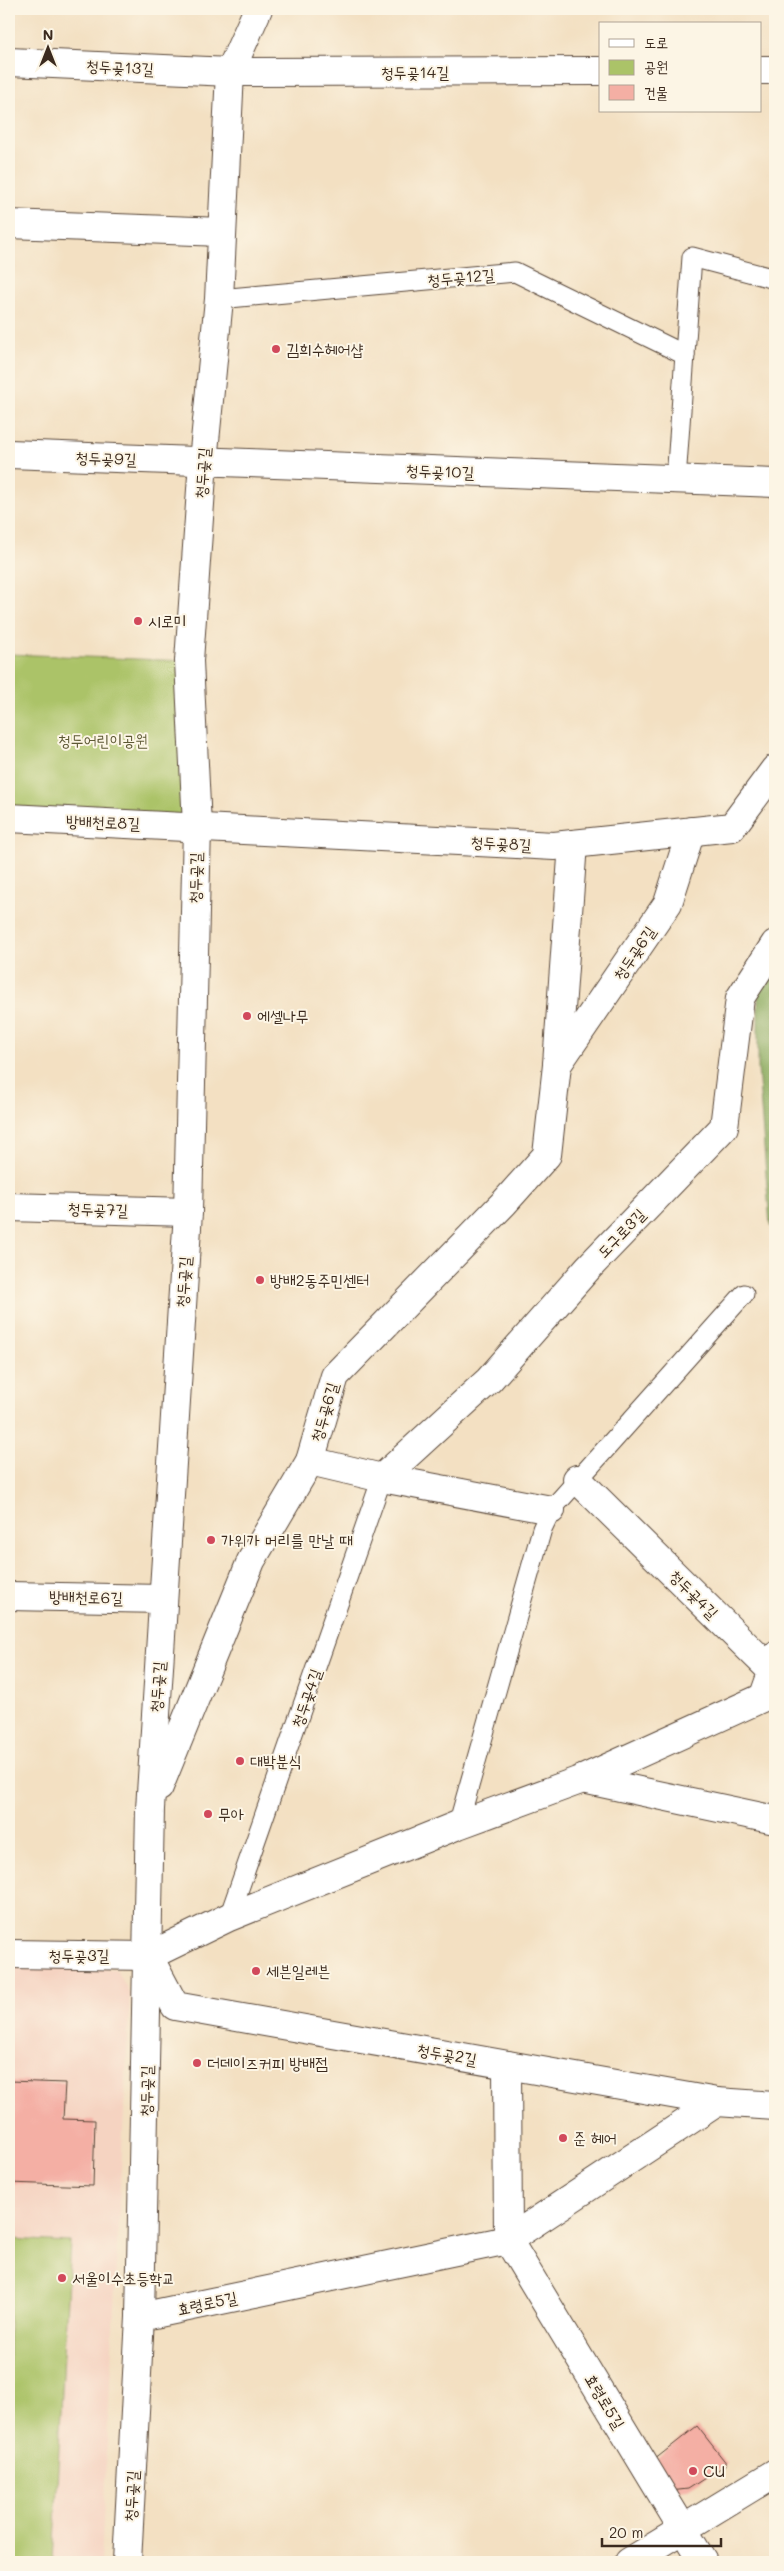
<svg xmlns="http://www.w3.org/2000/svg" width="784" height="2571" font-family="Mali,'Poor Story',sans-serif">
<rect width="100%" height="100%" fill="#fcf5e5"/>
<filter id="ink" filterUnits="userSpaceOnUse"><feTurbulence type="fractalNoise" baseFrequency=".02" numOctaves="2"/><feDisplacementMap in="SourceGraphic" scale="10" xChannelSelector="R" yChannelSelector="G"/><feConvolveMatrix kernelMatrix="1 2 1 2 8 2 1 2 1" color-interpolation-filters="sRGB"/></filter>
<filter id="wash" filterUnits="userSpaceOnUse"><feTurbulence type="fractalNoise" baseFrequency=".0096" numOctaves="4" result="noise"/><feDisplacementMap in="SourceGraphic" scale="20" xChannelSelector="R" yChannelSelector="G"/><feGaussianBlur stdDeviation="1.12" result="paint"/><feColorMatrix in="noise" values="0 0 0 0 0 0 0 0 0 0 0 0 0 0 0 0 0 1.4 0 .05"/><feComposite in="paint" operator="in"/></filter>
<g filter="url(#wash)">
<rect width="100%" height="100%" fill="#f3e0c2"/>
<polygon fill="#f5d3c1" points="9,1965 116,1969 130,1994 101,2562 9,2562"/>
<g fill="#abc368" stroke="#737643">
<polygon points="9,654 189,661 197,826 9,818"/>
<polygon points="9,2239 70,2242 53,2562 9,2562"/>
</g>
<polygon fill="#88a95c" stroke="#626a3d" points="775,964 775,1231 770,1226 758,1069 758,993"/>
<g id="blocks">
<g fill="#f4afa4">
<polygon points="9,2081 65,2083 63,2119 95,2120 93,2186 9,2183"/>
<polygon points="697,2426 727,2464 688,2489 670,2491 654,2460"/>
</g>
</g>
</g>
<g filter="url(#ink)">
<use href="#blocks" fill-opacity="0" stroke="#574537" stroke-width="1"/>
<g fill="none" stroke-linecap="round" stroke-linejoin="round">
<g stroke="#574537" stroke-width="21">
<g id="service">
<polyline points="219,299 515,272 685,355"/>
<polyline points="676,480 692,257 775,279"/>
<polyline points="758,1699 775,1651"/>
<polyline points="458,1825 542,1529 551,1510 744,1294"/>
<polyline points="229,1917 382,1478"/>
</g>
</g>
<g stroke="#574537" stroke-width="30">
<g id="minor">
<polyline points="9,62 230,72 600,71"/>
<polyline points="760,70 775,70"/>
<polyline points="9,224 222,232"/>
<polyline points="9,454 775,483"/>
<polyline points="9,818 554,846 732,827 775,769"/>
<polyline points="557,1064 573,844"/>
<polyline points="9,1207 188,1212"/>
<polyline points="310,1461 382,1478 551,1510"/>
<polyline points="382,1478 489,1380 588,1268 724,1127 740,998 775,944"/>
<polyline points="577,1479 768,1667"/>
<polyline points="9,1596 163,1599"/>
<polyline points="583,1779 775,1820"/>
<polyline points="159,1787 251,1561 310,1461 335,1376 504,1203 547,1155 557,1065 668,903 691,831"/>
<polyline points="9,1954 149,1956 229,1917 458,1825 583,1779 775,1692"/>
<polyline points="149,1957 175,2006 717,2102 775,2106"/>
<polyline points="507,2065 508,2240 703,2562"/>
<polyline points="140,2317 508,2240 717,2102"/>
<polyline points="127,2562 140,2317 150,1809 188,1212 197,826 189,661 203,461 219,299 230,72 258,9"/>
<polyline points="629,2562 775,2473"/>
</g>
</g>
<use href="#service" stroke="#fff" stroke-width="19"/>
<use href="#minor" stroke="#fff" stroke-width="28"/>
</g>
</g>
<g fill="#d1495b" stroke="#fcf5e5" stroke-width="2">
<circle cx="276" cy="349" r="5"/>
<circle cx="138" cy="621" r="5"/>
<circle cx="247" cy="1016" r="5"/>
<circle cx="260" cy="1280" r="5"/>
<circle cx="211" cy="1540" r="5"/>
<circle cx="240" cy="1761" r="5"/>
<circle cx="208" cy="1814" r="5"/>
<circle cx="256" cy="1971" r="5"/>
<circle cx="197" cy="2063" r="5"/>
<circle cx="563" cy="2138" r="5"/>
<circle cx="62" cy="2278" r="5"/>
<circle cx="693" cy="2471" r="5"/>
</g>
<g text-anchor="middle" stroke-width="4" stroke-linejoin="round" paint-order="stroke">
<g font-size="16" fill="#3b2a1e" stroke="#fcf5e5">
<text transform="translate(120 67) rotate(3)" y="6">청두곶13길</text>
<text x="415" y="78">청두곶14길</text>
<text transform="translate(461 277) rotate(-5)" y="6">청두곶12길</text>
<text transform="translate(106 458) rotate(2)" y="6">청두곶9길</text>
<text transform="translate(440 471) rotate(2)" y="6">청두곶10길</text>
<text transform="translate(202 473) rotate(-86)" y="6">청두곶길</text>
<text transform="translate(103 822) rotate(2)" y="6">방배천로8길</text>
<text transform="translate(501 843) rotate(3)" y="6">청두곶8길</text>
<text transform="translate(195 878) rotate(-89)" y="6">청두곶길</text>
<text transform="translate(634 953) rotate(-56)" y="6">청두곶6길</text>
<text transform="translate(98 1209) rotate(2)" y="6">청두곶7길</text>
<text transform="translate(621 1233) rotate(-46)" y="6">도구로3길</text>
<text transform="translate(183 1282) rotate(-86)" y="6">청두곶길</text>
<text transform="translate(324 1412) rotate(-74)" y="6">청두곶6길</text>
<text transform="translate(694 1594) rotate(45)" y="6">청두곶4길</text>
<text transform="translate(86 1597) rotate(1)" y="6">방배천로6길</text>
<text transform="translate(157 1687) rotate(-86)" y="6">청두곶길</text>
<text transform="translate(306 1698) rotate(-71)" y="6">청두곶4길</text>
<text x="79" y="1961">청두곶3길</text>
<text transform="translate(447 2054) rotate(10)" y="6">청두곶2길</text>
<text transform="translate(146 2091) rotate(-89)" y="6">청두곶길</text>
<text transform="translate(207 2303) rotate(-12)" y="6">효령로5길</text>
<text transform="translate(605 2401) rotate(59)" y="6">효령로5길</text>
<text transform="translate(131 2496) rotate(-87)" y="6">청두곶길</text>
</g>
<g font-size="16" fill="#3b2a1e" stroke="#fcf5e5" text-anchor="start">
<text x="286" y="355">김희수헤어샵</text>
<text x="148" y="627">시로미</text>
<text x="257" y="1022">에셀나무</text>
<text x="270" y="1286">방배2동주민센터</text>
<text x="221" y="1546">가위가 머리를 만날 때</text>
<text x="250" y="1767">대박분식</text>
<text x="218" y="1820">무아</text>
<text x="266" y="1977">세븐일레븐</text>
<text x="207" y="2069">더데이즈커피 방배점</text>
<text x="573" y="2144">준 헤어</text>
<text x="72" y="2284">서울이수초등학교</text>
<text x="703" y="2477">CU</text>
</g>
<g font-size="16" fill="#5d5834" stroke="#fcf5e5">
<text x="103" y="746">청두어린이공원</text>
</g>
</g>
<rect width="784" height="2571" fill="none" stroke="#fcf5e5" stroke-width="30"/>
<rect x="599" y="22" width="162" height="90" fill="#fcf5e5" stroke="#afa495"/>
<rect x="609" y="39" width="25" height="8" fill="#ffffff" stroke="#afa495"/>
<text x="644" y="48" font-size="15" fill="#3b2a1e">도로</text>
<rect x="609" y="60" width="25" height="15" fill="#abc368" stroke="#afa495"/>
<text x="644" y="72" font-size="15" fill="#3b2a1e">공원</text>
<rect x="609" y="85" width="25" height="15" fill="#f4afa4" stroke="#afa495"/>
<text x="644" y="98" font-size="15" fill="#3b2a1e">건물</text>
<g transform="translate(48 48)" stroke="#fcf5e5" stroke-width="4" paint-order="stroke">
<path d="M0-4L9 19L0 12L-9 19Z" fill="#3b2a1e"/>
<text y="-8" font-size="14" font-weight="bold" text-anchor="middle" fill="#3b2a1e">N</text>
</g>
<path d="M602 2538v8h119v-8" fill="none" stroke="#3b2a1e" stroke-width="2.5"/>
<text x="609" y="2538" font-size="15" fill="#3b2a1e" stroke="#fcf5e5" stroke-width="4" paint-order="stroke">20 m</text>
</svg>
